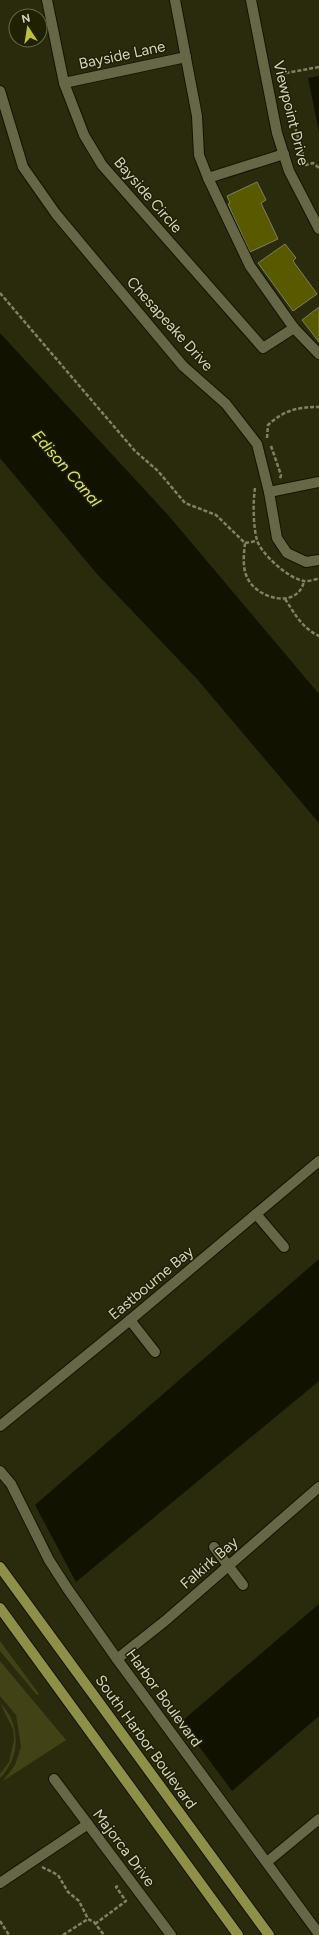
<svg xmlns="http://www.w3.org/2000/svg" width="319" height="1935" font-family="Figtree,sans-serif">
<rect width="100%" height="100%" fill="#2a2b0c"/>
<g fill="#414215">
<polygon points="0,1641 39,1694 37,1695 0,1651"/>
<polygon points="0,1661 66,1740 3,1781 15,1765 21,1747 16,1715 0,1696"/>
<path d="M0,1703c21,20 21,55 0,75v-4l9,-12 5,-22 -1,-11z"/>
</g>
<g fill="#121200">
<polygon points="319,76 319,132 308,78"/>
<polygon points="0,333 168,515 319,694 319,823 197,679 97,574 0,458"/>
<polygon points="319,1259 319,1381 76,1582 35,1505"/>
<polygon points="319,1604 319,1716 232,1791 181,1722"/>
</g>
<g fill="#595a00" stroke="#7e805f">
<polygon points="257,182 266,200 261,203 278,239 250,252 228,204 230,203 227,196"/>
<polygon points="285,244 296,258 293,261 317,294 293,311 258,263"/>
<polygon points="319,307 319,342 302,320"/>
</g>
<g fill="none" stroke-linecap="round" stroke-linejoin="round">
<g stroke="#131300" stroke-width="12">
<g id="minor">
<polyline points="47,0 64,83 84,135 102,165 263,348 294,328"/>
<polyline points="175,0 197,116 199,155 208,178 250,266 294,328 319,354"/>
<polyline points="251,0 277,133 289,171 319,229"/>
<polyline points="64,83 186,57"/>
<polyline points="0,91 23,167 56,214 183,366 226,404 257,444 269,492 277,538 287,553 306,562 319,560"/>
<polyline points="208,178 284,154"/>
<polyline points="269,492 319,482"/>
<polyline points="256,1214 284,1247"/>
<polyline points="130,1320 155,1352"/>
<polyline points="0,1426 130,1320 319,1161"/>
<polyline points="0,1471 11,1484 49,1560 67,1588 117,1659 319,1934"/>
<polyline points="214,1547 243,1585"/>
<polyline points="117,1659 165,1621 319,1487"/>
<polyline points="54,1779 171,1935"/>
<polyline points="267,1862 319,1819"/>
<polyline points="0,1883 88,1824"/>
</g>
</g>
<g stroke="#131300" stroke-width="12">
<g id="major">
<polyline points="0,1567 269,1935"/>
<polyline points="0,1608 238,1935"/>
</g>
</g>
<g stroke="#808168" stroke-width="2.5" stroke-dasharray="4 2" stroke-linecap="butt">
<polyline points="319,67 286,73 279,78 289,106 306,165 313,163 319,168"/>
<path d="M0,293l135,158 23,20 27,32 31,12 29,28c-1,10 -3,24 2,34 9,22 51,33 57,4"/>
<path d="M267,438l1,-13c16,-15 30,-18 51,-18"/>
<polyline points="271,446 281,475 280,479"/>
<path d="M255,488c-2,13 -2,38 2,52 4,14 32,39 47,41 4,1 11,-2 15,-2"/>
<polyline points="245,543 257,541"/>
<path d="M285,599c10,15 17,29 34,37"/>
<polyline points="42,1867 58,1875 68,1892 79,1901 88,1919 94,1922 104,1935"/>
<polyline points="0,1921 9,1935"/>
<polyline points="95,1924 126,1901 116,1887 119,1885"/>
<polyline points="63,1935 88,1919"/>
</g>
<use href="#minor" stroke="#666747" stroke-width="10"/>
<use href="#major" stroke="#8e8f49" stroke-width="10"/>
</g>
<g text-anchor="middle" stroke-width="3" stroke-linejoin="round" paint-order="stroke">
<g font-size="15" fill="#d3d4c2" stroke="#202103">
<text transform="translate(122 55) rotate(-12)" y="5">Bayside Lane</text>
<text transform="translate(291 113) rotate(76)" y="5">Viewpoint Drive</text>
<text transform="translate(148 195) rotate(49)" y="5">Bayside Circle</text>
<text transform="translate(170 324) rotate(48)" y="5">Chesapeake Drive</text>
<text transform="translate(151 1283) rotate(-40)" y="5">Eastbourne Bay</text>
<text transform="translate(209 1563) rotate(-41)" y="5">Falkirk Bay</text>
<text transform="translate(164 1698) rotate(54)" y="5">Harbor Boulevard</text>
<text transform="translate(146 1742) rotate(54)" y="5">South Harbor Boulevard</text>
<text transform="translate(124 1848) rotate(53)" y="5">Majorca Drive</text>
</g>
<g font-size="16" font-style="italic" fill="#dfe278" stroke="#202103">
<text transform="translate(67 468) rotate(49)" y="6">Edison Canal</text>
</g>
</g>
<g transform="translate(28 28) rotate(348)"><circle r="19" fill="#202103" stroke="#68694f"/>
<path d="M0-3L7 15L0 10L-7 15Z" fill="#bdbf43"/>
<text y="-6" font-size="11" font-weight="bold" text-anchor="middle" fill="#d3d4c2">N</text>
</g>
</svg>
